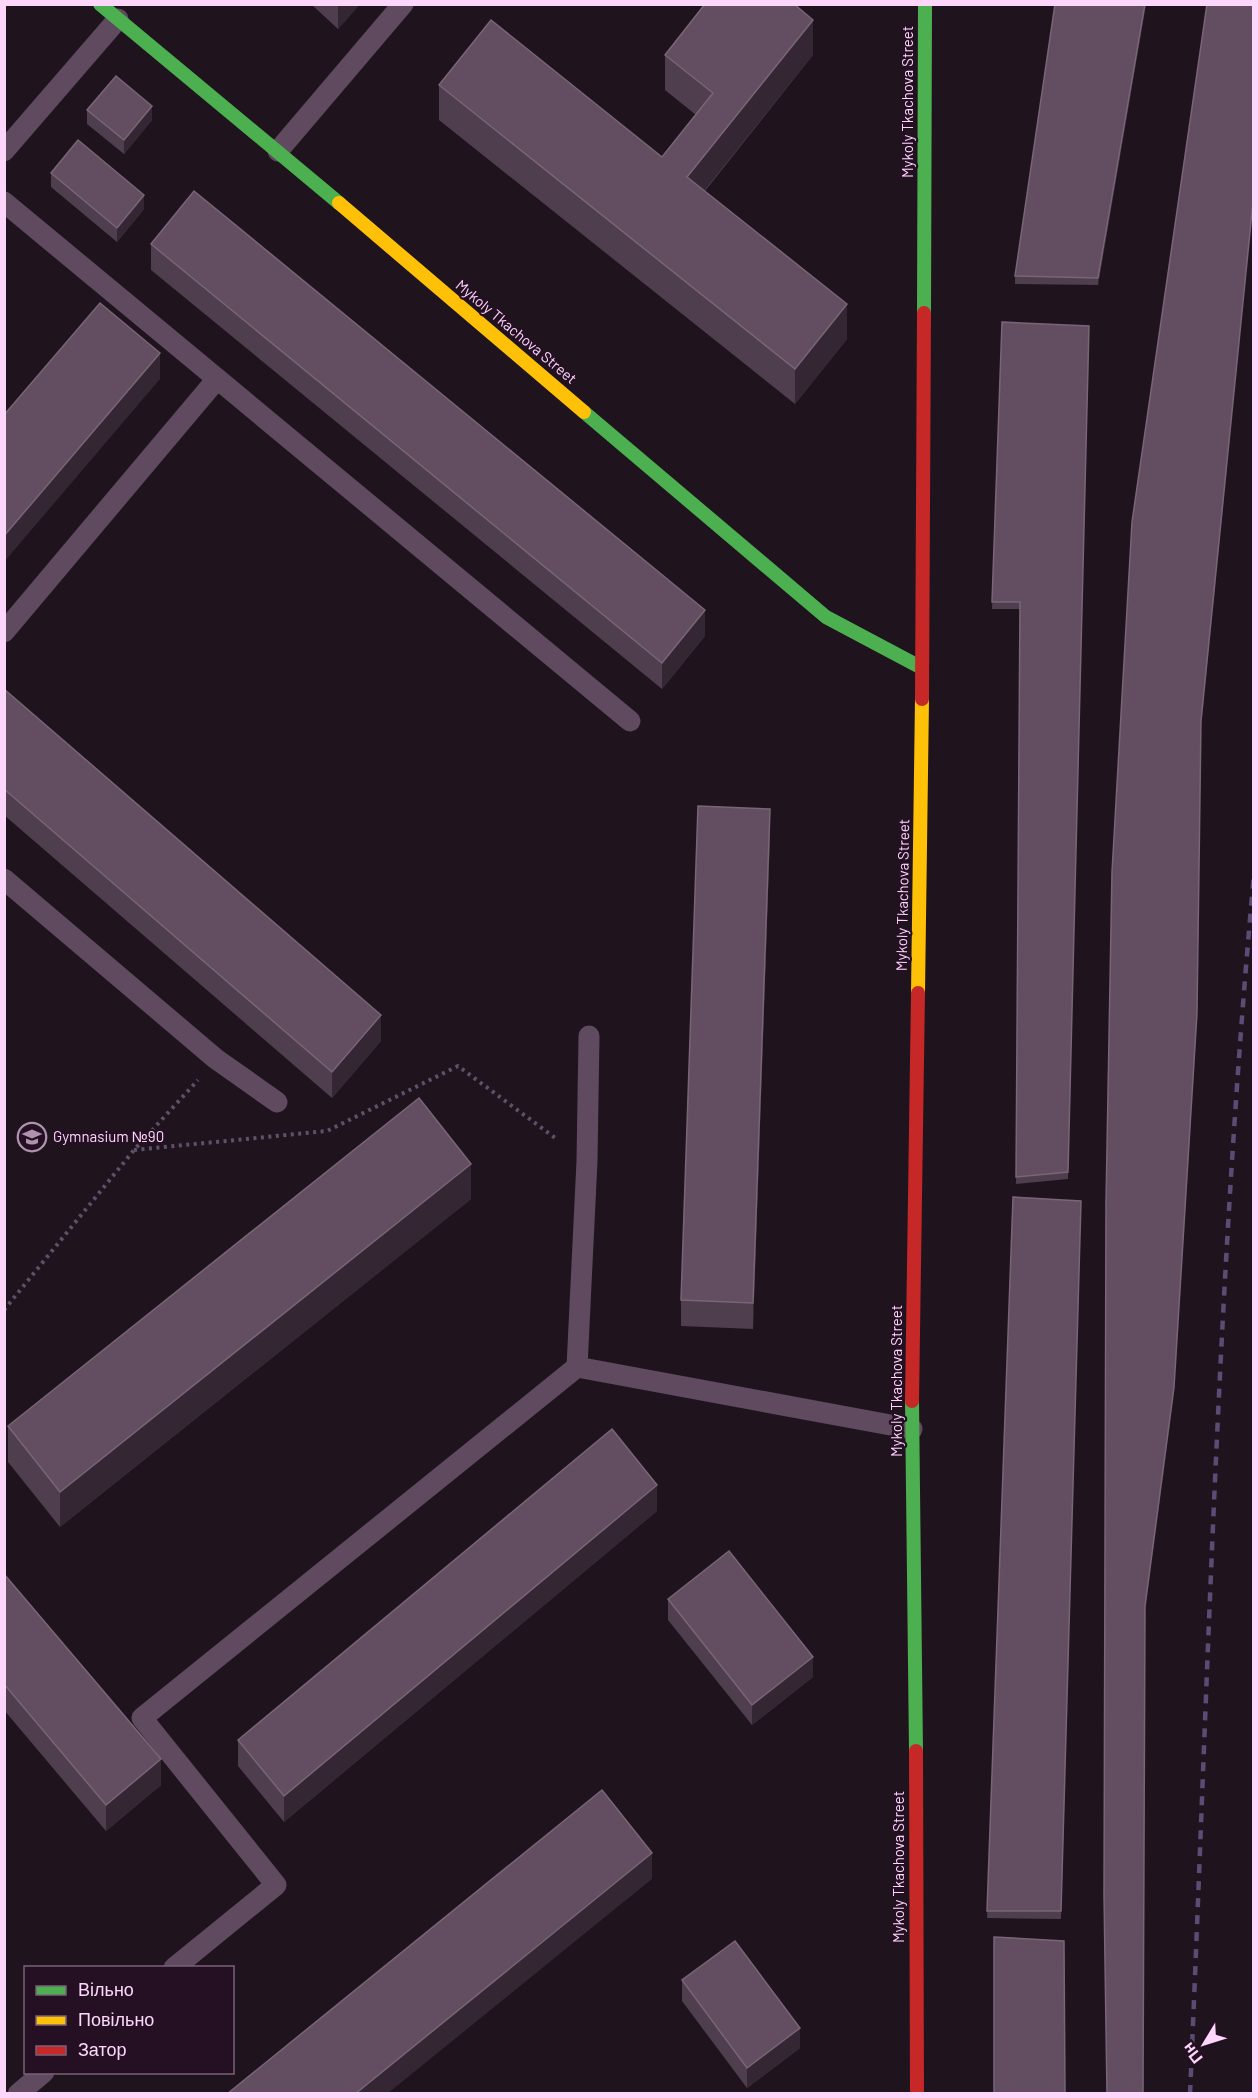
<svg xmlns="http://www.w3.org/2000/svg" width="1258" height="2098" font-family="Barlow,sans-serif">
<rect width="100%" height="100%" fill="#1f141e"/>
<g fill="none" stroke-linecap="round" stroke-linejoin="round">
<g stroke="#5c526a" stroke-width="4" stroke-dasharray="3 4.5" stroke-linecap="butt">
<polyline points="134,1150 327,1131 458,1066 558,1140"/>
<polyline points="4,1310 134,1150 198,1080"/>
</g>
<g stroke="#5f4a5f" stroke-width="21">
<polyline points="4,151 118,19"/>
<polyline points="278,151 403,4"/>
<polyline points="4,202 630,721"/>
<polyline points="4,632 217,379"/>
<polyline points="4,879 216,1059 277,1102"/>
<polyline points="589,1036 587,1161 577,1367 912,1429"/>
<polyline points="174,1968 276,1885 142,1718 577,1367"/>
<polyline points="18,2094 44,2072"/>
</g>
<g stroke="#4caf50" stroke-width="14">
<polyline points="100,4 339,203"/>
<polyline points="924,313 925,4"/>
<polyline points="584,412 826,617 922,668"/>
<polyline points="912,1401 916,1751"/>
</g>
<g stroke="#ffc107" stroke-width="14">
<polyline points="339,203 584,412"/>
<polyline points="918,993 922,699"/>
</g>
<g stroke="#c62828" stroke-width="14">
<polyline points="922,699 924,313"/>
<polyline points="912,1401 918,993"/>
<polyline points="916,1751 917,2094"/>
</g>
<path stroke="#5a4c74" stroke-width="4.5" stroke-dasharray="9 8" stroke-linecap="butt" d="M1190,2094c18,-407 27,-815 64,-1220"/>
</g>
<g fill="#4f3e4d">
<polygon points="311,4 360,4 338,29"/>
<polygon points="1146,4 1098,285 1015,284 1015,276"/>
<polygon points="665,55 813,55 705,191 847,339 795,404 439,120 439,85 662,157 696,115 665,90"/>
<polygon points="87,110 152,120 124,154 87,124"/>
<polygon points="51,173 144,209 117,242 51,187"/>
<polygon points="151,244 705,636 662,689 151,270"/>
<polygon points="1002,322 1089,326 1068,1179 1016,1184 1020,609 992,609"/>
<polygon points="4,689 381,1041 332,1098 4,815"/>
<polygon points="770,835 753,1329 681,1326 681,1300"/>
<polygon points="1013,1197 1081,1201 1061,1919 987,1918"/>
<polygon points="471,1199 60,1527 8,1462 8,1426"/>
<polygon points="657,1511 284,1822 238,1766 238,1740"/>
<polygon points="4,1574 161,1785 106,1831 4,1710"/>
<polygon points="668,1599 813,1677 752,1725 668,1620"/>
<polygon points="682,1980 800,2048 747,2088 682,2001"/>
</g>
<g fill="#342632">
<polygon points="338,4 360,4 338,29"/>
<polygon points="1145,4 1146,4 1098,285 1098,278"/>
<polygon points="813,20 813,55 687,212 687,177"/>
<polygon points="152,106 152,120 124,154 124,140"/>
<polygon points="1254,192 1201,728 1197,1021 1174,1394 1145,1613 1201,721"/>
<polygon points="144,195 144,209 117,242 117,228"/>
<polygon points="847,304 847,339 795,404 795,369"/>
<polygon points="160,353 160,379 4,562 4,536"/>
<polygon points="705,610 705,636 662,689 662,663"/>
<polygon points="770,809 770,835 753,1329 753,1303"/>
<polygon points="381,1015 381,1041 332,1098 332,1072"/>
<polygon points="471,1164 471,1199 60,1527 60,1492"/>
<polygon points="657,1485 657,1511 284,1822 284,1796"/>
<polygon points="813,1657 813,1677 752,1725 752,1705"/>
<polygon points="161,1759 161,1785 106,1831 106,1805"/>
<polygon points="652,1853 652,1879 387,2094 355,2094"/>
<polygon points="800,2028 800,2048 747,2088 747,2068"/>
</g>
<g fill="#624e60" stroke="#7a6478" stroke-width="1.5">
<polygon points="705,4 794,4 813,20 687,177 847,304 795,369 439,85 491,20 662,157 713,93 665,55"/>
<polygon points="1055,4 1145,4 1098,278 1015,276"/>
<polygon points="1207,4 1254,4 1254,192 1201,721 1197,1013 1174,1387 1145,1606 1143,2094 1107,2094 1104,1895 1106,1203 1112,872 1132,522"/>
<polygon points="116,76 152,106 124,140 87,110"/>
<polygon points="78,140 144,195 117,228 51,173"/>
<polygon points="194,191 705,610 662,663 151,244"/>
<polygon points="100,303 160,353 4,536 4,415"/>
<polygon points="1002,322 1089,326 1068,1172 1016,1177 1020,602 992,602"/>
<polygon points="4,689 381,1015 332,1072 4,789"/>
<polygon points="698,806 770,809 753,1303 681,1300"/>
<polygon points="419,1098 471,1164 60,1492 8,1426"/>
<polygon points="1013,1197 1081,1201 1061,1911 987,1911"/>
<polygon points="612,1429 657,1485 284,1796 238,1740"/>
<polygon points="729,1551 813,1657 752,1705 668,1599"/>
<polygon points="4,1574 161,1759 106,1805 4,1684"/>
<polygon points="602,1790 652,1853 355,2094 227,2094"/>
<polygon points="994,1937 1064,1941 1065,2094 994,2094"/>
<polygon points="735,1941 800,2028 747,2068 682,1980"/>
</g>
<defs>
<g id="school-ring" transform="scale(1.5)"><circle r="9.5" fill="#241022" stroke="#af93ae" stroke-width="1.5"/><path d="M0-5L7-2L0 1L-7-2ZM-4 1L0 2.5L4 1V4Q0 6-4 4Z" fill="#af93ae"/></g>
</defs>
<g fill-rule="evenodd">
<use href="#school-ring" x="32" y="1137"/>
</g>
<g text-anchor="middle" stroke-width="4.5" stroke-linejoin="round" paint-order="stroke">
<g font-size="15" fill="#fcd7fb" stroke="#241022">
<text transform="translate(908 102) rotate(-90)" y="5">Mykoly Tkachova Street</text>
<text transform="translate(516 332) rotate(40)" y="5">Mykoly Tkachova Street</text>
<text transform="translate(903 895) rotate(-89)" y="5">Mykoly Tkachova Street</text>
<text transform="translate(897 1381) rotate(-90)" y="5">Mykoly Tkachova Street</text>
<text transform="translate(899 1867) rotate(-90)" y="5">Mykoly Tkachova Street</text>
</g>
<g font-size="15" fill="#fcd7fb" stroke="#241022" text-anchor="start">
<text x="53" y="1142">Gymnasium №90</text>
</g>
</g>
<rect width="1258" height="2098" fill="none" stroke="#fcd7fb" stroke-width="12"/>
<rect x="24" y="1966" width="210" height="108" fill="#241022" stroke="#7a6079" stroke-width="1.5"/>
<rect x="36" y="1986" width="30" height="9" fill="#4caf50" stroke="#7a6079" stroke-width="1.5"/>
<text x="78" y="1996" font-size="18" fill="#fcd7fb">Вільно</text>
<rect x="36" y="2016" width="30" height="9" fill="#ffc107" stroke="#7a6079" stroke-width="1.5"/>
<text x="78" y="2026" font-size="18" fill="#fcd7fb">Повільно</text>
<rect x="36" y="2046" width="30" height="9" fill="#c62828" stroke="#7a6079" stroke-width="1.5"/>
<text x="78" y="2056" font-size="18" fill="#fcd7fb">Затор</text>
<g transform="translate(1204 2044) rotate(232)" stroke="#241022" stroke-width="4.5" paint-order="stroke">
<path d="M0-4.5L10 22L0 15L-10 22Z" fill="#fcd7fb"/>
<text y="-9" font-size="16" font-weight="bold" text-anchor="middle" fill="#fcd7fb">Пн</text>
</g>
</svg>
